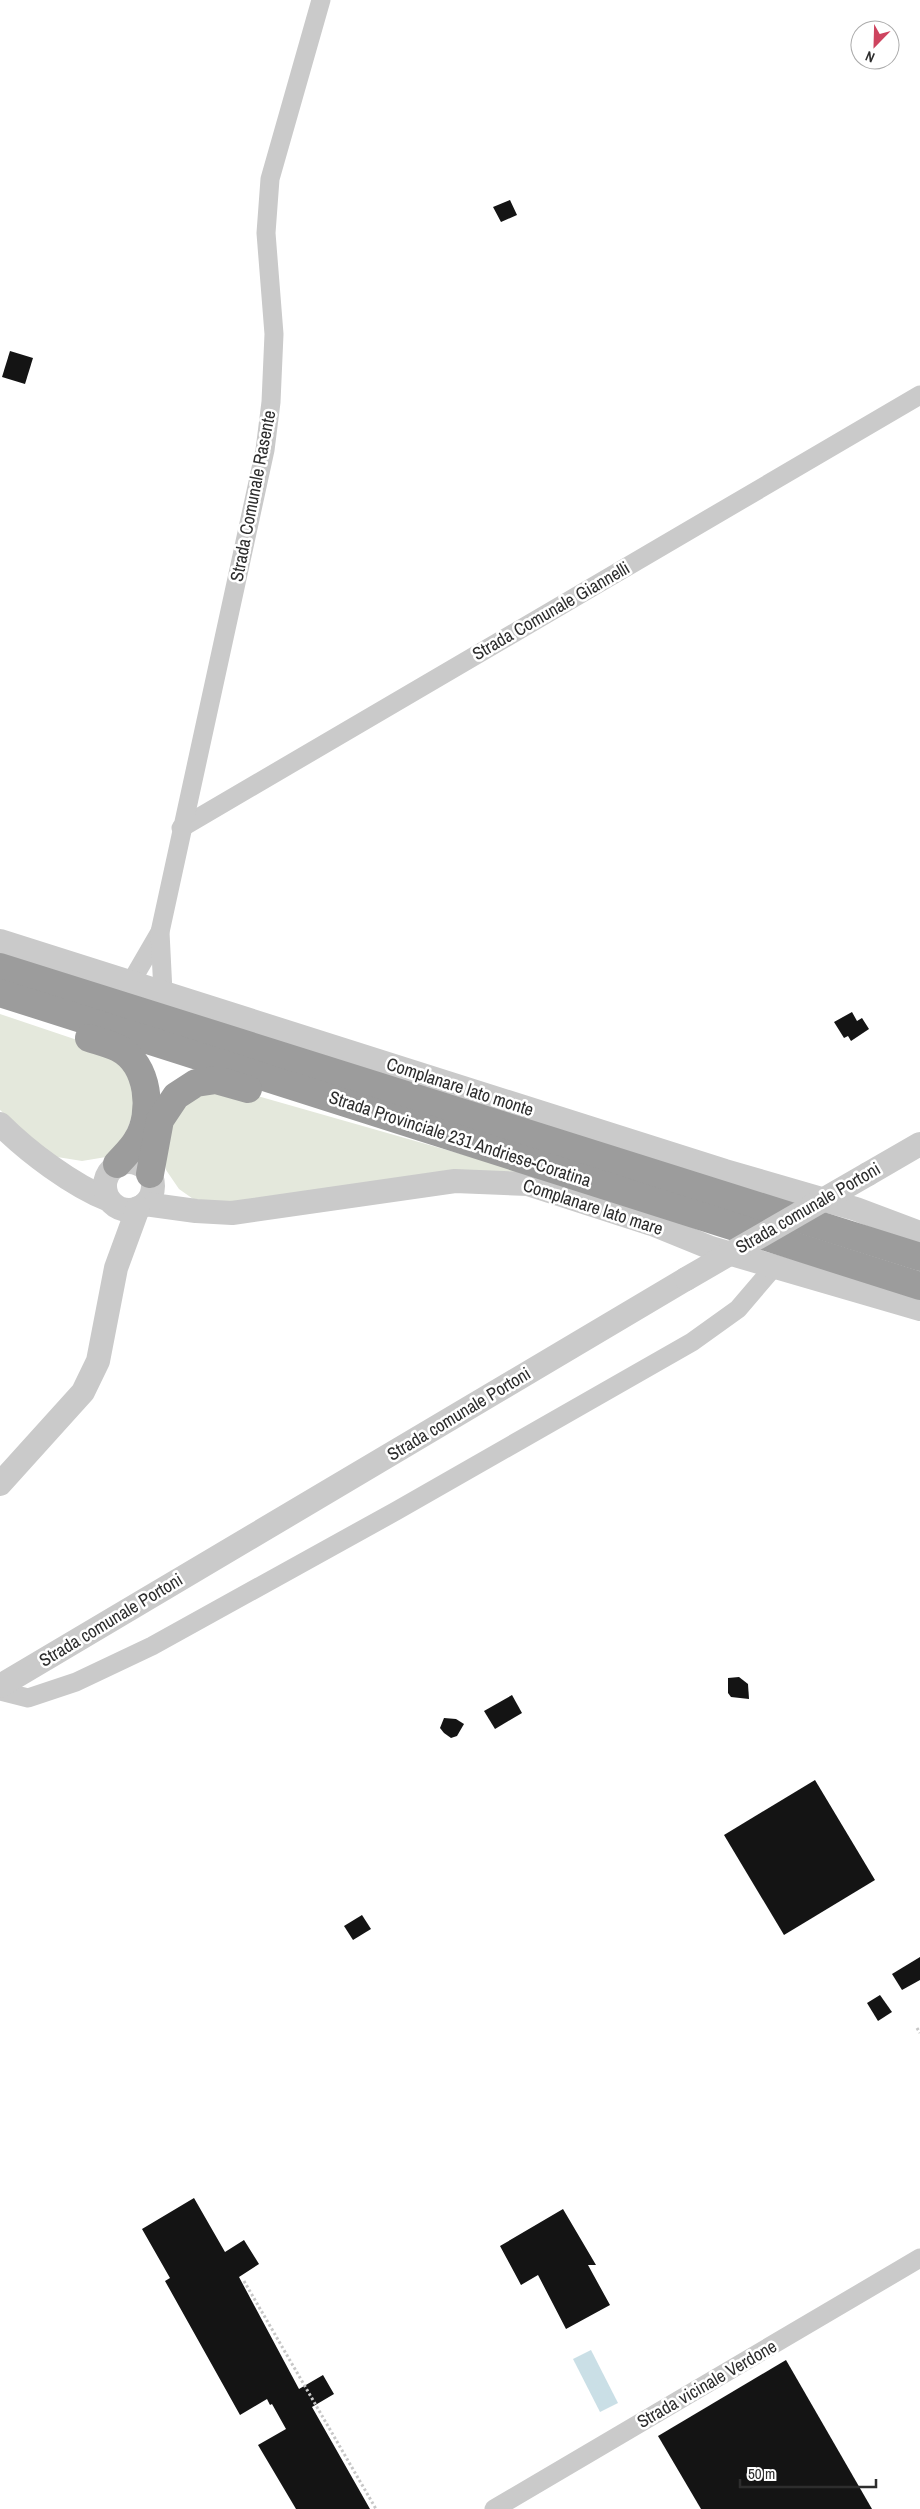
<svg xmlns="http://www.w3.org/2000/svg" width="920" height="2509" font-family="'Archivo Narrow',sans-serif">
<rect width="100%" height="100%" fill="#fff"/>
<g fill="#e4e8dc">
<polygon points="0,1014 95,1046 119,1062 134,1085 134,1110 125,1136 106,1157 82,1161 51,1156 0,1110"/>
<polygon points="210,1088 236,1090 528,1173 499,1171 451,1173 232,1207 196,1201 179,1189 166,1170 162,1146 184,1099"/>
</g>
<polygon fill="#cadfe6" points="591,2350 618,2403 600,2412 573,2359"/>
<g fill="#141414">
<polygon points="510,200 517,215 501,222 493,207"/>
<polygon points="10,351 33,358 25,384 2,377"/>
<polygon points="852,1012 857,1021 862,1018 869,1029 851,1041 848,1036 844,1038 834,1022"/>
<polygon points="739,1677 748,1684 749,1699 731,1697 728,1693 728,1678"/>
<polygon points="512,1695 522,1713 495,1729 484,1711"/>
<polygon points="444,1718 456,1719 464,1724 457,1736 451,1738 444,1733 440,1728"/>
<polygon points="815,1780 875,1880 784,1935 724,1835"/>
<polygon points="362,1915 371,1929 353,1940 344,1926"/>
<polygon points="920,1957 920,1980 902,1990 892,1974"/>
<polygon points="880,1995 892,2012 878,2021 867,2003"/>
<polygon points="194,2198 225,2252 244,2240 259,2264 239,2277 299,2389 323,2375 334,2394 312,2407 370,2509 296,2509 258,2445 286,2429 272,2404 270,2405 267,2399 240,2415 165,2281 170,2278 142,2229"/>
<polygon points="563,2209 596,2265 588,2265 610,2305 566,2329 538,2275 521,2285 500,2246"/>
<polygon points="786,2360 872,2509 701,2509 658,2436"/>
</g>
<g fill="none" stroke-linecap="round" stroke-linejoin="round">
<g stroke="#c7c7c7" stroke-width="3" stroke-dasharray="2.5 2.5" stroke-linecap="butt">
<polyline points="917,2028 920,2033"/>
<polyline points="244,2281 376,2509"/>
</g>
<g stroke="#cacaca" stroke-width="19">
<polyline points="181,828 920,395"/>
<polyline points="131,982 160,932"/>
<polyline points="163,992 160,932 265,450 271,402 274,334 266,233 270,179 321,0"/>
<polyline points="0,1691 28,1698 76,1682 152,1646 396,1511 692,1342 738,1309 773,1268"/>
<polyline points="494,2509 920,2258"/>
</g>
<g stroke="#cacaca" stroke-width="24">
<polyline points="0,941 725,1171 856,1209 920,1233"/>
<path d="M0,1124c28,28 72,61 109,76"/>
<circle cx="129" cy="1186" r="24"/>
<polyline points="868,1174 920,1144"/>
<polyline points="145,1204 196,1211 232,1213 455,1181 528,1184 652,1224 711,1248 920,1309"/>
<polyline points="0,1484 83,1392 98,1361 116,1268 138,1208"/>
<polyline points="0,1686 686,1279"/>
</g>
<g stroke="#9c9c9c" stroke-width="28">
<polyline points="0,967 920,1257"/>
<polyline points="0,993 920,1286"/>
<path d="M89,1038c9,3 21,6 29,10 31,16 36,65 19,92 -5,9 -13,16 -20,24"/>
<polyline points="150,1174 160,1120 176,1096 196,1083 216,1080 248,1089"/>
</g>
<polyline stroke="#cacaca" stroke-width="24" points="686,1279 868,1174"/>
</g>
<g text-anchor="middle" stroke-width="5" stroke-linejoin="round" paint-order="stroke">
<g font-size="18" fill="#2d2d2d" stroke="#fff">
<text transform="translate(253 496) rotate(-79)" y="6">Strada Comunale Rasente</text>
<text transform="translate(551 611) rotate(-30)" y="6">Strada Comunale Giannelli</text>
<text transform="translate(460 1087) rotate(18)" y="6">Complanare lato monte</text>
<text transform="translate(460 1139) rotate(18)" y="6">Strada Provinciale 231 Andriese-Coratina</text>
<text transform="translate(593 1207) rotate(18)" y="6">Complanare lato mare</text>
<text transform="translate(808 1208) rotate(-30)" y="6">Strada comunale Portoni</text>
<text transform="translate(459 1414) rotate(-31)" y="6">Strada comunale Portoni</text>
<text transform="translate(111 1620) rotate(-31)" y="6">Strada comunale Portoni</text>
<text transform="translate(707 2384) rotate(-30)" y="6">Strada vicinale Verdone</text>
</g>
</g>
<g transform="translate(875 45) rotate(203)"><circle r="24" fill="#ffffff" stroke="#ababab"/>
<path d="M0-4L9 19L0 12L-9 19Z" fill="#ce445f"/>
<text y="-8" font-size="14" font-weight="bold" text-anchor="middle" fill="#2d2d2d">N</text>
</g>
<path d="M740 2479v8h136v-8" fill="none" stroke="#2d2d2d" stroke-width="2.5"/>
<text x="748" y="2479" font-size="15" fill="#2d2d2d" stroke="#ffffff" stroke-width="4" paint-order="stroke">50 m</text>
</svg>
